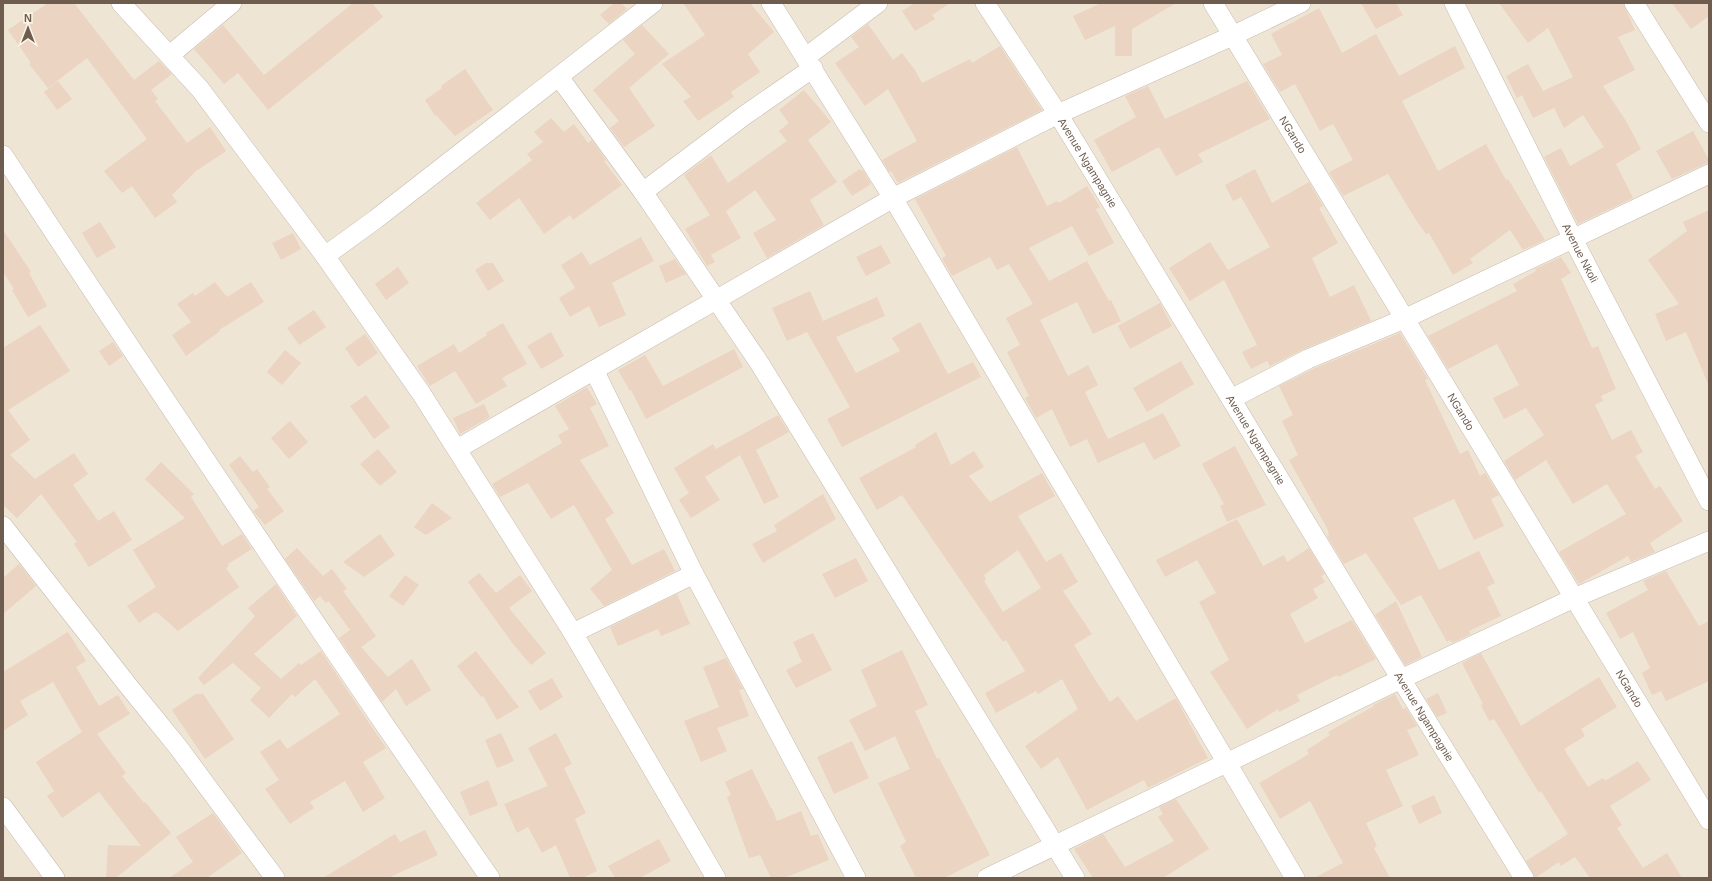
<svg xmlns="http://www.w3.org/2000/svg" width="1712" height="881" font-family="Helvetica,sans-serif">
<rect width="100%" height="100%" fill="#f9f3e5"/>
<rect fill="#efe5d5" x="3" y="3" width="1706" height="875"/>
<g fill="#ebd4c1" fill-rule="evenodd">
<polygon points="48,3 74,3 134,80 159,61 172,74 151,90 158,99 155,101 187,143 210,127 226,151 196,171 172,195 177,202 155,218 132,186 122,193 104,171 147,139 87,58 48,88 29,64 31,63 8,30"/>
<polygon points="353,3 372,3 383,17 268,110 238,73 224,84 194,49 223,25 264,75"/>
<polygon points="614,3 621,3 627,9 609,24 600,15"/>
<polygon points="683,3 750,3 774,32 748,54 760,72 731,92 734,97 698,121 683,101 691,97 662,64 705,35"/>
<polygon points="915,3 950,3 932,15 935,19 915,31 902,11"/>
<polygon points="1101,3 1176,3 1132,29 1132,56 1115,56 1115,26 1085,40 1073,16"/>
<polygon points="1361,3 1396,3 1403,15 1376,29"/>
<polygon points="1499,3 1623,3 1635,30 1618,37 1635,70 1603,86 1626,121 1641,149 1616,164 1633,198 1578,224 1544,157 1561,148 1570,166 1604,147 1583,115 1564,128 1554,108 1533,118 1522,95 1517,98 1506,76 1528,64 1543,91 1573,77 1548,28 1528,43"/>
<polygon points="1672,3 1709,3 1709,16 1691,29"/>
<polygon points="1319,8 1342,53 1376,34 1399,76 1455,46 1465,68 1402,101 1438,171 1486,144 1506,180 1508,179 1545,240 1523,250 1510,230 1470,259 1473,263 1453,275 1429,233 1426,234 1416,220 1388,174 1343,196 1329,172 1353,160 1333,124 1320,131 1295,84 1280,92 1263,64 1282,55 1271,34"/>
<polygon points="868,24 893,60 902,53 915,70 922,83 970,59 972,63 1000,46 1042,110 898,183 891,171 889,172 882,160 917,141 888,89 865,106 835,63 859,47 851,37"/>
<polygon points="642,25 669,54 629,88 655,126 624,147 610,128 619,121 593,90 635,54 623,40"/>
<polygon points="465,69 493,110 455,136 436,115 435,116 425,100 442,88 441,86"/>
<polygon points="58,81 72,99 57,110 44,92"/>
<polygon points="1247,81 1270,119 1198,154 1203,162 1176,176 1159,147 1112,172 1094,140 1136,117 1125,96 1148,86 1165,119"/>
<polygon points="804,90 831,122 808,140 837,182 810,200 824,225 767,258 753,233 776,220 755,190 726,211 741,238 711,255 715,262 707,266 685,229 710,215 684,175 711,155 728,183 787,141 779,131 789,123 779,110"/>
<polygon points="551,118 564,132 574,124 588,143 592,140 606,160 604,161 622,185 573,220 570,215 544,234 519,198 490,220 476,203 532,160 527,154 543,142 534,132"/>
<polygon points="1693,131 1709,160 1709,162 1672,179 1656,151"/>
<polygon points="1017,147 1047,206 1057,201 1059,203 1087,186 1100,207 1096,209 1114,243 1089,256 1072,226 1029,248 1049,281 1087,261 1109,301 1111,300 1121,321 1093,334 1077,302 1040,320 1068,376 1088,365 1098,385 1085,392 1108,439 1163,413 1181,446 1154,460 1144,442 1098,463 1087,439 1070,447 1052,409 1036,418 1025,398 1029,396 1007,352 1020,345 1006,318 1033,304 1009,264 997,270 990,257 952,276 942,258 946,256 915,199"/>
<polygon points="860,169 861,171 863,170 871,184 852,196 842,181"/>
<polygon points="1255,169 1272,203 1309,182 1323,206 1319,208 1338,243 1312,258 1330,297 1354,285 1371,321 1304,349 1270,366 1267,361 1251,369 1242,352 1257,345 1224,280 1190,301 1169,268 1210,242 1228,270 1270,247 1241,197 1233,201 1225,185"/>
<polygon points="1709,210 1709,386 1686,332 1666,341 1655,314 1679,304 1648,260 1687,231 1683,222"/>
<polygon points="100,222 116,247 97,258 82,233"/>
<polygon points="3,230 31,272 29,273 47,306 28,317 12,290 14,289 3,272"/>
<polygon points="293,233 301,249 281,260 272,243"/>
<polygon points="641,237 654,261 612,283 626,315 599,327 589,306 570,317 559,298 575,288 561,265 582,252 590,265"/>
<polygon points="881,245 891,263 866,276 856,257"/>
<polygon points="1561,257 1571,273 1561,279 1592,348 1598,346 1616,389 1601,396 1603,401 1595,405 1612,440 1631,430 1643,452 1635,456 1655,489 1660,486 1683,521 1650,543 1655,552 1631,562 1628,556 1579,584 1559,552 1626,514 1607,484 1573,504 1546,460 1515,480 1504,461 1544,435 1526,408 1504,419 1493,398 1519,385 1497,344 1448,369 1428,336 1517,291 1513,284 1536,271 1535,269"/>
<polygon points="675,259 686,274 666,283 659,266"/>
<polygon points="486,263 493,263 504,281 488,291 475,270"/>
<polygon points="398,267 409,283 386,300 375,284"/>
<polygon points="215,282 227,297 251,282 264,302 219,330 220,331 186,356 172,335 191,322 177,304 193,293 195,296"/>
<polygon points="810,291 823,321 877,297 885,316 836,337 856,373 900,351 892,338 920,322 948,374 973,362 981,377 842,447 827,419 850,407 807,332 787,341 772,308"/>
<polygon points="1160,303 1172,326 1130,349 1118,326"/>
<polygon points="314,310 326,327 299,345 287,328"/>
<polygon points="503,323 527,364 502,378 507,386 476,404 455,371 430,386 417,366 454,344 459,353 487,335 486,333"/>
<polygon points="40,325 70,371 8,410 30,440 10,455 35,479 74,453 88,474 73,485 98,521 114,511 132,540 89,567 74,544 77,542 41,494 17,518 3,505 3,348"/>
<polygon points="551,332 564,356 541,369 527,346"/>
<polygon points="1400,333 1428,379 1425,380 1460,454 1468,450 1480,476 1485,473 1499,495 1491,499 1504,526 1474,540 1454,499 1413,518 1439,570 1479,551 1495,583 1487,587 1501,616 1469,631 1471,634 1452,643 1450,640 1447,642 1421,595 1401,605 1366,553 1344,564 1327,536 1329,535 1328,530 1289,460 1298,455 1282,421 1293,415 1279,386 1313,369"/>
<polygon points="365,334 378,353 358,367 345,348"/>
<polygon points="113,342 123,356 109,366 99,351"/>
<polygon points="734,349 743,367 646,419 631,390 630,391 618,370 645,355 663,386"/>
<polygon points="285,350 301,363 282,385 267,372"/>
<polygon points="1181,361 1194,384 1147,412 1133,388"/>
<polygon points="587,387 597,404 590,408 609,446 580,460 614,513 605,519 632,565 664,549 675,571 604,606 590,589 612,570 574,505 551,519 528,483 500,497 492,484 562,443 558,435 569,429 555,406"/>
<polygon points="366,395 390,427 374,439 350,406"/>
<polygon points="484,404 490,417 460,434 453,418"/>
<polygon points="778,415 789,432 756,450 779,497 764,504 740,455 705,477 720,500 691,518 679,500 689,493 674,468 713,444 716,449"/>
<polygon points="290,421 308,442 289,459 271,438"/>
<path d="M936,432l15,33 23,-14 10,16 -15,9 21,26 52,-29 13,23 -37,20 28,46 15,-9 17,29 -15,9 29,43 -18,11 22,36 14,21 8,-6 18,25 40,-23 32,60 -60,30 -4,-8 -57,30 -29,-53 -17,12 -16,-23 53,-37 -16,-30 -24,15 -2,-3 -40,22 -11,-20 40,-22 -19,-31 -3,2 -101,-147 -25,15 -18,-32 57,-31 -1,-2zM1018,550l23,38 -38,24 -19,-31 2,-1 -2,-5z"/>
<polygon points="1235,446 1266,505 1227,522 1220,506 1224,504 1202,464"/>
<polygon points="378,449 397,472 380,486 360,464"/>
<polygon points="240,456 253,472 257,469 270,487 267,489 284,511 265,525 253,511 259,507 229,465"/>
<polygon points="161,462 194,494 191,497 222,546 242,534 252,549 228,564 229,566 226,568 239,587 178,631 158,613 157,614 155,612 139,623 127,606 156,587 133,550 185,518 145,479"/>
<polygon points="823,494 836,519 763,563 752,544 777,531 774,525"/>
<polygon points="432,503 452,518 426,535 414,527"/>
<polygon points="1237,519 1263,566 1284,555 1287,562 1309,548 1325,574 1321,576 1325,582 1313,589 1318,598 1290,614 1305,643 1352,620 1376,659 1338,677 1337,675 1297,695 1300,701 1279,712 1278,709 1247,729 1210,672 1229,660 1199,602 1216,593 1197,560 1165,577 1156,560"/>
<polygon points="380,534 395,555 364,577 343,562"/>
<polygon points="297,548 323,576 332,569 347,589 343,591 376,636 361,647 388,677 412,659 431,690 406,706 396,689 382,702 339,638 350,630 329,601 326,603 320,596 314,601 285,559"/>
<polygon points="856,558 868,581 835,598 822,574"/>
<polygon points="19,564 36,586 3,614 3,578"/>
<polygon points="1666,571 1699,626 1709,621 1709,681 1666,701 1661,691 1652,695 1642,673 1650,668 1633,632 1620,639 1606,613 1648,590 1643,581"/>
<polygon points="479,573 496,593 520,575 532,591 509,608 546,653 531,665 513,644 468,582"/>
<polygon points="405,575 419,585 403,606 389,596"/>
<polygon points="276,584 297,616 254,654 281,679 299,663 301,665 321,651 386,748 363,762 385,798 363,812 345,781 310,802 314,808 290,824 265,789 279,780 260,752 280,739 287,749 340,714 315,679 295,697 292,694 269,718 250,700 261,688 233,663 204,685 198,678 255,616 248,608"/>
<polygon points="677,594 690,624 661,636 658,629 618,646 610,627"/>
<polygon points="1396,601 1422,657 1405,665 1375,615"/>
<polygon points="68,632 86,661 76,667 99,706 118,695 130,714 97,734 126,773 122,776 144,803 145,802 171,833 116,878 106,878 108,845 141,846 99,792 62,818 47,796 54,791 36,762 82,732 53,682 20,701 28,715 3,731 3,672"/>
<polygon points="813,633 832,670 796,688 786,670 802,662 793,642"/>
<polygon points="902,650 928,705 915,711 937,759 939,758 990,855 944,878 916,878 900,846 906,842 878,783 910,769 895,736 865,751 849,720 877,706 861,670"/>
<polygon points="476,651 519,707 497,720 483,696 481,697 457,666"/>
<polygon points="1481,653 1521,726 1599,677 1617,707 1581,729 1585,736 1564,749 1588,787 1603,778 1605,781 1638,761 1651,780 1610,806 1622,825 1617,828 1643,868 1667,853 1682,878 1590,878 1575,857 1561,866 1559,862 1535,878 1526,861 1568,834 1541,791 1539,793 1494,719 1489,721 1481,705 1483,704 1462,663"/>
<polygon points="726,658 743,689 739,690 749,716 717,728 727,751 701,762 684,721 719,707 703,667"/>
<polygon points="552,678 563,697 540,711 528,691"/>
<polygon points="1438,693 1447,713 1437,717 1426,699"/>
<polygon points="196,694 203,694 234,739 205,759 172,710"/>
<polygon points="1395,694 1403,709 1406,708 1417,726 1407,730 1419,755 1386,770 1403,806 1366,823 1377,846 1374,848 1390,878 1314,878 1343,863 1310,801 1280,819 1259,783 1309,754 1307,750 1330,735 1328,732 1374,706 1373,705"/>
<polygon points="501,733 514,761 497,768 485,740"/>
<polygon points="556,733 572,764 564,768 586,813 575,819 597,871 582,878 570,878 556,845 542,853 528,827 517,833 504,804 548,786 528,748"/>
<polygon points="852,741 869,778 834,794 817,757"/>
<polygon points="752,769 771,808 772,808 777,821 801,811 811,836 818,834 829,860 784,878 771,878 760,855 749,858 727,797 731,795 725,782"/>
<polygon points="488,780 498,805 470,816 460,792"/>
<polygon points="1434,795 1442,813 1419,824 1411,806"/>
<polygon points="1176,799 1209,849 1163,878 1093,878 1074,849 1103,834 1125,867 1174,841 1158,817 1163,814 1159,807"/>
<polygon points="213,813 242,853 207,878 169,878 193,862 176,837"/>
<polygon points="425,830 438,855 388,878 323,878 395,834 400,842"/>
<polygon points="659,839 671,861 640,878 615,878 608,866"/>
</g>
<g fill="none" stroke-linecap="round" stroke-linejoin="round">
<g stroke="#c8bbad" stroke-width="20">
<g id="street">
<polyline points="121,3 200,89 325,256 421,393 573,633 716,878"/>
<polyline points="771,3 893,198 1295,878"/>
<path id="s1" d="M985,3l73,111 343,565 123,199"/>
<path id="s2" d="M1213,3l496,817"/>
<path id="s3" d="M1454,3l119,236 136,262"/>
<polyline points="1634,3 1709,123"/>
<polyline points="170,55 232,3"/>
<polyline points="806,57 878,3"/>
<polyline points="559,77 643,192 760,364 1075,878"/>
<path d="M3,155c160,243 322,484 487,723"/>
<polyline points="643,192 745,115 813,68"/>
<polyline points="325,256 376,219 653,3"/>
<polyline points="594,370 694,574 856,878"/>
<polyline points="1231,399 1308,359 1404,319 1709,174"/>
<polyline points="457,449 893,198 1058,114 1232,36 1301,3"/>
<polyline points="3,526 130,688 178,747 275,878"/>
<polyline points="573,633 694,574"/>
<polyline points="3,807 55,878"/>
<polyline points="987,878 1401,679 1574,598 1709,541"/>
</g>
</g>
<use href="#street" stroke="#fff" stroke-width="19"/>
</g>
<g text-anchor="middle" stroke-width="3" stroke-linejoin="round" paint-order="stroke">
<g font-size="11" fill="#6e5c4e" stroke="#fcf7eb">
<text dy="4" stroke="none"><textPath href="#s2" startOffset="154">NGando</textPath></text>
<text dy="4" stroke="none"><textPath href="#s1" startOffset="190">Avenue Ngampagnie</textPath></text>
<text dy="4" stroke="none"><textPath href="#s3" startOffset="280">Avenue Nkoli</textPath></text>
<text dy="4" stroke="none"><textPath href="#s2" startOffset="478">NGando</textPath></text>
<text dy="4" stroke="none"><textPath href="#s1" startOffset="514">Avenue Ngampagnie</textPath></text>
<text dy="4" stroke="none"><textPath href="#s2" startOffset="802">NGando</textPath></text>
<text dy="4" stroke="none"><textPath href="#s1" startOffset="838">Avenue Ngampagnie</textPath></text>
</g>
</g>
<rect width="1712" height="881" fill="none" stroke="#6e5c4e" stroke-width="8"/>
<g transform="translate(28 28)" stroke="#fcf7eb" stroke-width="3" paint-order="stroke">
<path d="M0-3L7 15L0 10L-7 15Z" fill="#6e5c4e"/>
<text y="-6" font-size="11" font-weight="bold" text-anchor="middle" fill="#6e5c4e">N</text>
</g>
</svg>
